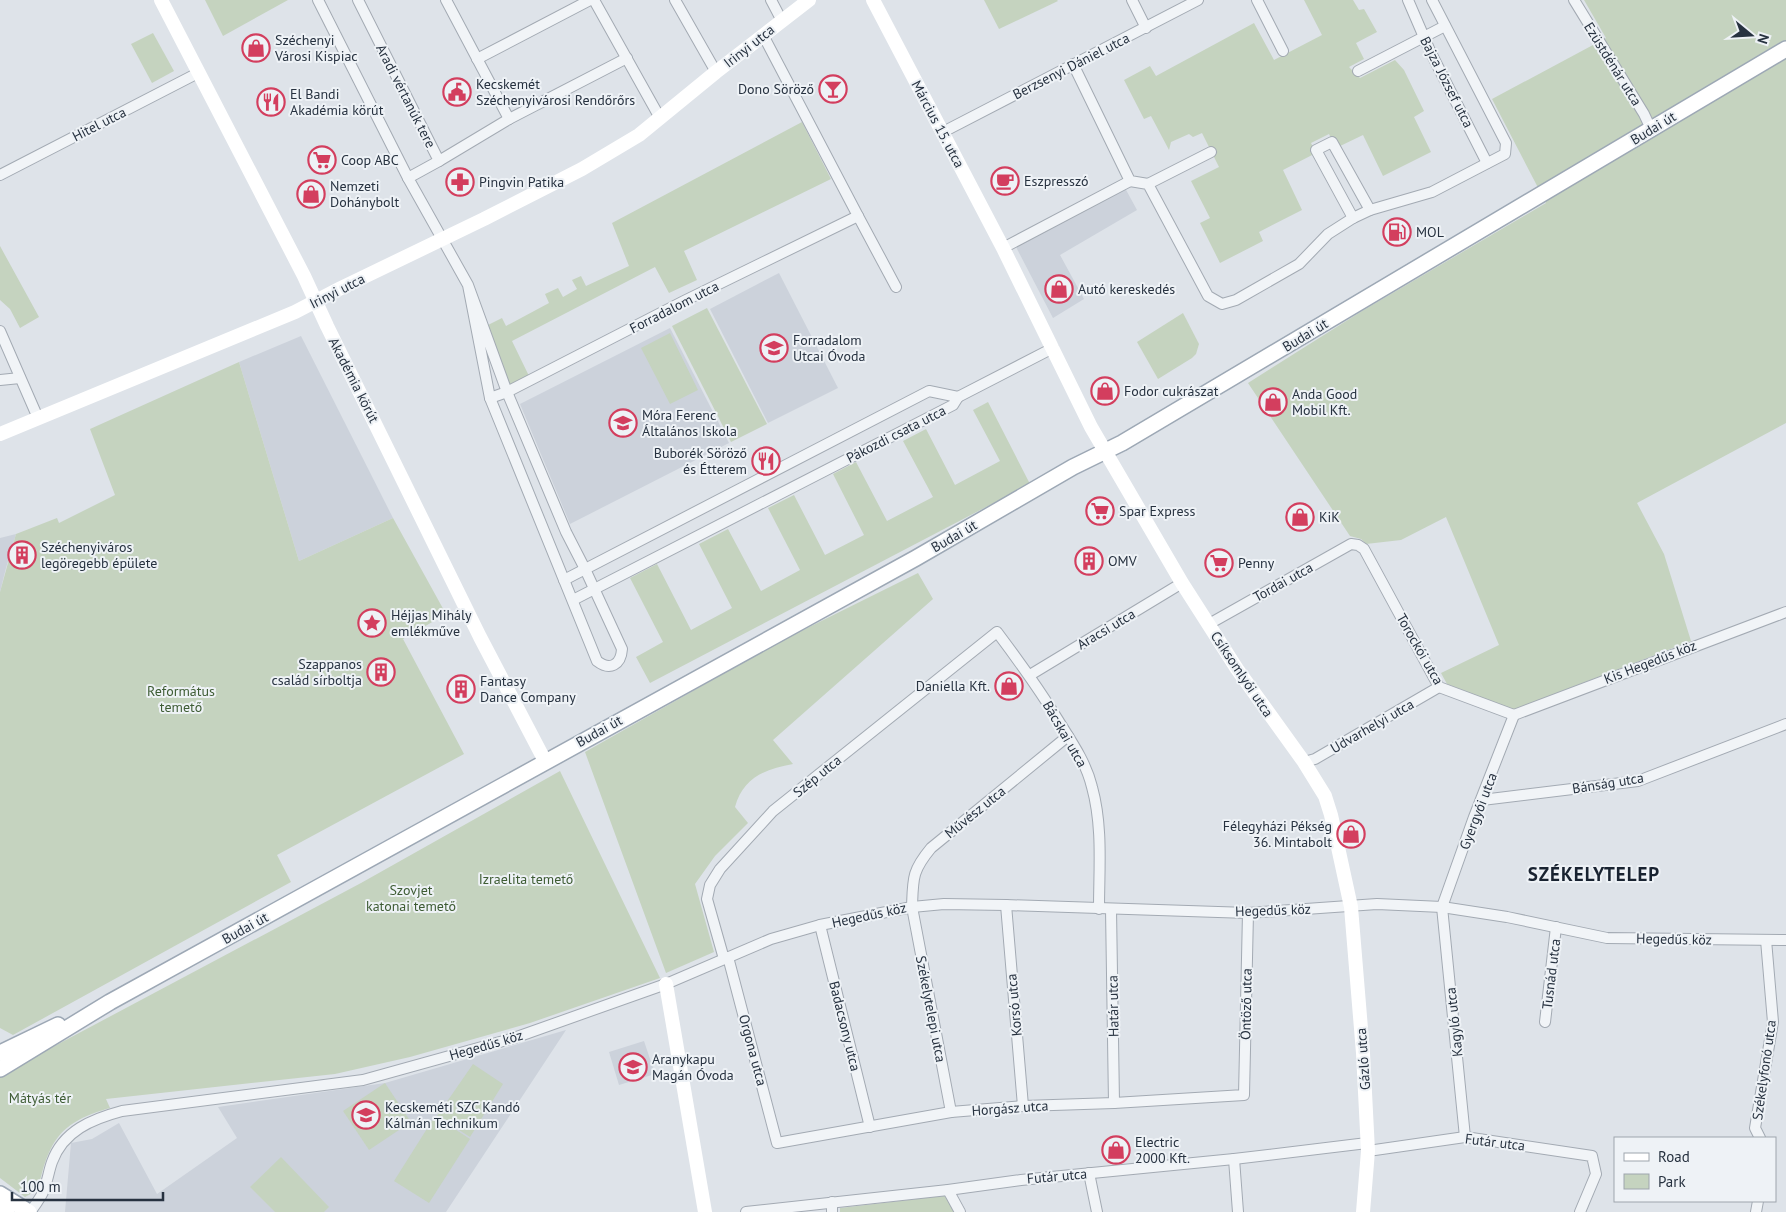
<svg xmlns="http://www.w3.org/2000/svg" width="1786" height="1212" font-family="'PT Sans',sans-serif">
<rect width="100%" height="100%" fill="#dee3e9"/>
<g fill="#ccd2db">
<polygon points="1125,188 1137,210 1060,255 1084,299 1053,318 1016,247"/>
<polygon points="779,273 838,388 768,423 710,309"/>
<polygon points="670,328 729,443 570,524 520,404"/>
<polygon points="301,336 393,518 299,561 239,362"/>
<polygon points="16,534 6,568 0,592 0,538"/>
<polygon points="566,1030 446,1212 65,1212 71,1143 92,1139 119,1123 157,1194 237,1138 218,1107 385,1083"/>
<polygon points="644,1041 655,1074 619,1085 609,1052"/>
</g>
<g fill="#c5d3bf">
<polygon points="205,0 288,0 223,36"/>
<polygon points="984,0 1057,0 1058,1 999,29"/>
<polygon points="1304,0 1353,0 1359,10 1364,9 1377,32 1356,43 1364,59 1349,67 1360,78 1395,60 1404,70 1424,111 1414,117 1431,152 1383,176 1363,135 1336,148 1329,134 1311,143 1316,153 1283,170 1302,210 1259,232 1263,241 1220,263 1200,223 1210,218 1191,181 1219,167 1202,133 1193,137 1189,134 1171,142 1169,150 1151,116 1144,119 1124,80 1150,66 1156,76 1254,23 1274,60 1322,35"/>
<polygon points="1584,0 1786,0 1786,423 1637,503 1664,554 1691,641 1513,710 1447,684 1441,673 1499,645 1446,517 1401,540 1366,544 1361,539 1350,536 1248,383 1362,311 1546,203 1492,99 1606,38"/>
<polygon points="153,33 174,71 152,83 131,44"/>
<polygon points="802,122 831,179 684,251 697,280 669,293 655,267 512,341 529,376 510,386 486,326 502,318 506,326 549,303 545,294 558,288 563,297 577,289 572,280 581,276 586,286 629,266 612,223"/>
<polygon points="0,246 39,317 20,328 10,309 0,300"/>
<polygon points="707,308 767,424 731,442 672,326"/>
<polygon points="1183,313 1199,344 1196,354 1192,358 1158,379 1137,342"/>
<polygon points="670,333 698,390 670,404 641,348"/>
<polygon points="239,362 299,561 393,518 446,614 403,639 464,754 277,855 291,882 13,1035 0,1028 0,592 16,534 57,518 59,523 115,495 90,429"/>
<polygon points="988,402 1030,484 650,683 636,657 663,642 630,578 657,564 691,630 732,608 699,544 728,529 761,591 800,570 768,508 794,495 825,555 864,535 833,474 856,462 887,521 933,497 903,441 926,429 955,485 1000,461 973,410"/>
<path d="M918,573l15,26 -160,141 20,24c-28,5 -50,14 -58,43l13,16 -33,33 -20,28 19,68 -48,21 -81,-221 196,-111z"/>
<path d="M560,771l100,207 -130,45 -120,34 -75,17 -229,25 4,9c-50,14 -61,32 -72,82l-13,7 -25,-19v-103l361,-192z"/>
<polygon points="473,1064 503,1084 470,1137 437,1116"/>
<polygon points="385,1083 411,1122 369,1150 343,1111"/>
<polygon points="435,1116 470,1139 429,1203 394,1181"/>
<polygon points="281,1157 329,1207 324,1212 275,1212 250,1187"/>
<polygon points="951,1195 960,1212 840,1212 840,1208"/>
</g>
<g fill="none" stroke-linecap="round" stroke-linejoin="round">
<g stroke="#a3aab3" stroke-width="12">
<g id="street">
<polyline points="318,0 408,178"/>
<path d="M358,0l81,161 -31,17 60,107 39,107 59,140 19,37 37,80c-1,16 -12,22 -25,12l-107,-263 -22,-113"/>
<polyline points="446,0 509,119"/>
<polyline points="594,0 660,118"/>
<polyline points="675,0 716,72"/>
<polyline points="771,0 782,21"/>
<polyline points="1132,0 1146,28"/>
<polyline points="1257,0 1283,51"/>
<polyline points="1408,0 1430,51 1487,163"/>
<polyline points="1574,0 1644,114 1651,129"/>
<polyline points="477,59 590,0"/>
<polyline points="1073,64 1130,181 1148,184 1208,296 1222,304 1236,300 1299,264 1328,234 1353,218 1370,210 1432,192 1505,154 1506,143 1432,0"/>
<polyline points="1358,71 1445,26"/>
<polyline points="943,132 1198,0"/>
<polyline points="439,161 509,119 627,58"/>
<polyline points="0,175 198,73"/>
<polyline points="1148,184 1211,152"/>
<polyline points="858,216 896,287"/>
<polyline points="1353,218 1316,150 1332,142 1370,210"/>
<polyline points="1003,248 1130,181"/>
<polyline points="0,331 38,418"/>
<polyline points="0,380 20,378"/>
<polyline points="958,397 1053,348"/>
<polyline points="490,398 507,392 684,301 858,216 763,35"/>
<polyline points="564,580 929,391 958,397"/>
<polyline points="573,600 953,405 958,397"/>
<polyline points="1209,624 1351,544 1358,545 1364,549 1439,687 1514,715"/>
<polyline points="1030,675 1182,583"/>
<polyline points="1514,715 1786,612"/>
<polyline points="1304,762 1315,759 1439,687"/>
<polyline points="1482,800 1638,781 1786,724"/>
<polyline points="1006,905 1023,1106"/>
<polyline points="1111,909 1114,1103"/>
<polyline points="820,925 870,1127"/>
<polyline points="728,957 777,1143 951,1112 1023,1106 1114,1103 1244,1095 1248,913"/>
<path d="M724,959l-17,-60 3,-14 10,-16 53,-58 224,-179c21,28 42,57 61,88 13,21 28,42 34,67 11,40 7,81 7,122"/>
<polyline points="1545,1022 1556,927"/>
<path d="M951,1112l-39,-205c1,-29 0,-36 19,-59l137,-112"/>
<polyline points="1465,1137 1442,907 1474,817 1514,715"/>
<polyline points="1760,1138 1755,1128 1773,1022 1766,940"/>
<polyline points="1368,1151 1465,1137 1592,1156 1596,1174 1580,1212"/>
<polyline points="1234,1159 1238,1212"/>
<polyline points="1089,1173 1097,1212"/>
<polyline points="948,1190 960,1212"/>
<path d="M30,1212c4,-5 8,-11 11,-16 6,-10 7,-23 11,-34 11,-31 40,-43 70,-51l241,-31 151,-42 152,-54 105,-45 49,-14 92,-18 32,-3 62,1 242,8 129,-9 65,3 65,10 100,21 179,2"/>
<polyline points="746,1212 948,1190 1021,1180 1234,1159 1367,1143"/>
<polyline points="832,1212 832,1202"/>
<polyline points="1756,1212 1758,1201"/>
</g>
</g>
<g stroke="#9da8b5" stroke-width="18">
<g id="primary">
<polyline points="0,1053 58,1025"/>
<polyline points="0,1069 110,1002 916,558 1073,467 1122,443 1786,49"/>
<polyline points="0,1194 29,1212"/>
<polyline points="0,1208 7,1212"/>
</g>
</g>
<use href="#street" stroke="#f1f4f7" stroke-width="10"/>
<g stroke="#fff" stroke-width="14">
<polyline points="161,0 304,276 327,326 480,637 545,761"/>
<polyline points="873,0 1003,248 1091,427 1182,583 1237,669 1304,762 1325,796 1331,815 1351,907 1363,1053 1368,1151 1363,1212"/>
<polyline points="0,434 295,312 341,288 484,219 582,169 639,135 716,72 809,0"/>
<polyline points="666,984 705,1212"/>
</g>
<use href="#primary" stroke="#fff" stroke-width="15"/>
</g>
<defs>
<g id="shop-ring" transform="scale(1.4375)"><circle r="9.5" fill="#eef2f6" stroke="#d33e5e" stroke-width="1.5"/><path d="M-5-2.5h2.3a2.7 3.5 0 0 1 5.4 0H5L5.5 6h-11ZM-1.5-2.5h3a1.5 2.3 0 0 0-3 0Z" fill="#d33e5e"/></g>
<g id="bar-ring" transform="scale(1.4375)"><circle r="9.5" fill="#eef2f6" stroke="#d33e5e" stroke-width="1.5"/><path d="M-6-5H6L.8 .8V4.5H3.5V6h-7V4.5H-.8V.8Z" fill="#d33e5e"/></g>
<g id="civic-ring" transform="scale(1.4375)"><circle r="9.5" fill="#eef2f6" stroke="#d33e5e" stroke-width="1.5"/><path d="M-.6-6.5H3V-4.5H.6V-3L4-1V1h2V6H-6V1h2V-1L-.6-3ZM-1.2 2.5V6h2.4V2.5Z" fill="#d33e5e"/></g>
<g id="restaurant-ring" transform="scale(1.4375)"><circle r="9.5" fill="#eef2f6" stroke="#d33e5e" stroke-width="1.5"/><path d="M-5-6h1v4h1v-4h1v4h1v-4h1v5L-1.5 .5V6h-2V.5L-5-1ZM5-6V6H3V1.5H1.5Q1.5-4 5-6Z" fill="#d33e5e"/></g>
<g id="supermarket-ring" transform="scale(1.4375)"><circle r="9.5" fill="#eef2f6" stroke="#d33e5e" stroke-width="1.5"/><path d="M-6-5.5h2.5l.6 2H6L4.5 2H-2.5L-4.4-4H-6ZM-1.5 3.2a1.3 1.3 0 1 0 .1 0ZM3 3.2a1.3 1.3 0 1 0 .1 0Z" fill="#d33e5e"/></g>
<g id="cafe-ring" transform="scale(1.4375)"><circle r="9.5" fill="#eef2f6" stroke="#d33e5e" stroke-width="1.5"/><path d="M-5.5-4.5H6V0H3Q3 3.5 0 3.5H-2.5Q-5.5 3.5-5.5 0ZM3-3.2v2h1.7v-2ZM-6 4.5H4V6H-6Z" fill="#d33e5e"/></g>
<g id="pharmacy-ring" transform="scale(1.4375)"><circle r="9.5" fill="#eef2f6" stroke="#d33e5e" stroke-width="1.5"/><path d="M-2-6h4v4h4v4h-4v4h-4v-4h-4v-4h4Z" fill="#d33e5e"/></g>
<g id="fuel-ring" transform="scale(1.4375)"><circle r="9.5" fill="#eef2f6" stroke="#d33e5e" stroke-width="1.5"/><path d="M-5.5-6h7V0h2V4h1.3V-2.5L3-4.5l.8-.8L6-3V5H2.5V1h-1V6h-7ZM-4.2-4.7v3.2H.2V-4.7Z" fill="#d33e5e"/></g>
<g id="school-ring" transform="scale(1.4375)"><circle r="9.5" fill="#eef2f6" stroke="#d33e5e" stroke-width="1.5"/><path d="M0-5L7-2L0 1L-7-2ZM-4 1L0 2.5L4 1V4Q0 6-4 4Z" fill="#d33e5e"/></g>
<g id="building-ring" transform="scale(1.4375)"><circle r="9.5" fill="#eef2f6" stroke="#d33e5e" stroke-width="1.5"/><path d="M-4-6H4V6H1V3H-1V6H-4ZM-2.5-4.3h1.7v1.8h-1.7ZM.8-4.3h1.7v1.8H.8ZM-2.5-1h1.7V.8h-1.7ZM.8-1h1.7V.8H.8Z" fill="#d33e5e"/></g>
<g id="sight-ring" transform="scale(1.4375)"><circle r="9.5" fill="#eef2f6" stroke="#d33e5e" stroke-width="1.5"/><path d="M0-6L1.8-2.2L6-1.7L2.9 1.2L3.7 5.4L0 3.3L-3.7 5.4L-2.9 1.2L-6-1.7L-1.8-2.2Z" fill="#d33e5e"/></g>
</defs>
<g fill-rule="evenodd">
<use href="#shop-ring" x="256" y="48"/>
<use href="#bar-ring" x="833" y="89"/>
<use href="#civic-ring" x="457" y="92"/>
<use href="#restaurant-ring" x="271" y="102"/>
<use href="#supermarket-ring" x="322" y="160"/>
<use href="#cafe-ring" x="1005" y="181"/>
<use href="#pharmacy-ring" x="460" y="182"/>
<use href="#shop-ring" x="311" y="194"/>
<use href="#fuel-ring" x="1397" y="232"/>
<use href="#shop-ring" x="1059" y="289"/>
<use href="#school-ring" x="774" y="348"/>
<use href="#shop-ring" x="1105" y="391"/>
<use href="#shop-ring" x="1273" y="402"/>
<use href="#school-ring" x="623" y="423"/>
<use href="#restaurant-ring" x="766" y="461"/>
<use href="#supermarket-ring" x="1100" y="511"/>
<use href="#shop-ring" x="1300" y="517"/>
<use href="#building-ring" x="22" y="555"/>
<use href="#building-ring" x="1089" y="561"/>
<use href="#supermarket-ring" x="1219" y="563"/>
<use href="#sight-ring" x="372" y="623"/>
<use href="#building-ring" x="381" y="672"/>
<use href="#shop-ring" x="1009" y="686"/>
<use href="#building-ring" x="461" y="689"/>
<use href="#shop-ring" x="1351" y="834"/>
<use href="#school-ring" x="633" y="1067"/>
<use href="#school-ring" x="366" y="1115"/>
<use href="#shop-ring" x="1116" y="1150"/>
</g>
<g text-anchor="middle" stroke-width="4" stroke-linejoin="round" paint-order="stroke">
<g font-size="14" fill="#273240" stroke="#eef2f6" text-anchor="start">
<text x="275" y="45">Széchenyi<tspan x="275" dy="16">Városi Kispiac</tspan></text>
<text x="476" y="89">Kecskemét<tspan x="476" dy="16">Széchenyivárosi Rendőrőrs</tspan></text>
<text x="814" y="94" text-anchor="end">Dono Söröző</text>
<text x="290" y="99">El Bandi<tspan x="290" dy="16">Akadémia körút</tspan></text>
<text x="341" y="165">Coop ABC</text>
<text x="1024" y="186">Eszpresszó</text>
<text x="479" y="187">Pingvin Patika</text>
<text x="330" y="191">Nemzeti<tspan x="330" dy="16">Dohánybolt</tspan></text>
<text x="1416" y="237">MOL</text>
<text x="1078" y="294">Autó kereskedés</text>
<text x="793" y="345">Forradalom<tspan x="793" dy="16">Utcai Óvoda</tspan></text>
<text x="1124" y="396">Fodor cukrászat</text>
<text x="1292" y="399">Anda Good<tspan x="1292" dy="16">Mobil Kft.</tspan></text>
<text x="642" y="420">Móra Ferenc<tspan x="642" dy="16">Általános Iskola</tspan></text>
<text x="747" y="458" text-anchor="end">Buborék Söröző<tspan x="747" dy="16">és Étterem</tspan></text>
<text x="1119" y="516">Spar Express</text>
<text x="1319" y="522">KiK</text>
<text x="41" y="552">Széchenyiváros<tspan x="41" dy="16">legöregebb épülete</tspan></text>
<text x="1108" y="566">OMV</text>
<text x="1238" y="568">Penny</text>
<text x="391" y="620">Héjjas Mihály<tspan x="391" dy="16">emlékműve</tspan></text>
<text x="362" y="669" text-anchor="end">Szappanos<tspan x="362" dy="16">család sírboltja</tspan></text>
<text x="480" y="686">Fantasy<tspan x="480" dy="16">Dance Company</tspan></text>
<text x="990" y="691" text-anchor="end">Daniella Kft.</text>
<text x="1332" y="831" text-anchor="end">Félegyházi Pékség<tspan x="1332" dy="16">36. Mintabolt</tspan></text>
<text x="652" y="1064">Aranykapu<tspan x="652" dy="16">Magán Óvoda</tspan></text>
<text x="385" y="1112">Kecskeméti SZC Kandó<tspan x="385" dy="16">Kálmán Technikum</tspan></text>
<text x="1135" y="1147">Electric<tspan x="1135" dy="16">2000 Kft.</tspan></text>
</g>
<g font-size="14" fill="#273240" stroke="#eef2f6">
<text transform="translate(749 46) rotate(-38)" y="5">Irinyi utca</text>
<text transform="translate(1613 64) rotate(58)" y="5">Ezüstdénár utca</text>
<text transform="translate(1071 66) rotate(-27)" y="5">Berzsenyi Dániel utca</text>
<text transform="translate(1447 82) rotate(63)" y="5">Bajza József utca</text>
<text transform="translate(406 96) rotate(63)" y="5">Aradi vértanúk tere</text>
<text transform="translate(99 124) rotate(-27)" y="5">Hitel utca</text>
<text transform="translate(938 124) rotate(62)" y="5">Március 15. utca</text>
<text transform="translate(1653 128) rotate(-31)" y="5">Budai út</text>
<text transform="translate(337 291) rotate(-27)" y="5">Irinyi utca</text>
<text transform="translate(674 307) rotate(-27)" y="5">Forradalom utca</text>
<text transform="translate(1305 335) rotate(-31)" y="5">Budai út</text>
<text transform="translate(354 380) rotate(63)" y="5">Akadémia körút</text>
<text transform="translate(896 434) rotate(-27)" y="5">Pákozdi csata utca</text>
<text transform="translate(954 536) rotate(-30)" y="5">Budai út</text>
<text transform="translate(1283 582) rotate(-29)" y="5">Tordai utca</text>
<text transform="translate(1106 629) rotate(-31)" y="5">Aracsi utca</text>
<text transform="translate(1420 649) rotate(60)" y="5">Torockói utca</text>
<text transform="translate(1650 662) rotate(-21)" y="5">Kis Hegedűs köz</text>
<text transform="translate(1242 674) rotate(56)" y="5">Csíksomlyói utca</text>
<text transform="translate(1372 726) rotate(-30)" y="5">Udvarhelyi utca</text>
<text transform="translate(599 731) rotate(-29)" y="5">Budai út</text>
<text transform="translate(1065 734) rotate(60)" y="5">Bácskai utca</text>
<text transform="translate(817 776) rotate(-39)" y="5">Szép utca</text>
<text transform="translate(1608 783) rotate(-9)" y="5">Bánság utca</text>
<text transform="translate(1478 811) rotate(-69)" y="5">Gyergyói utca</text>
<text transform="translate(975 812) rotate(-39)" y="5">Művész utca</text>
<text transform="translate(1273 910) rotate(-2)" y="5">Hegedűs köz</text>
<text transform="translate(869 915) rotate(-12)" y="5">Hegedűs köz</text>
<text transform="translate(245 928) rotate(-29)" y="5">Budai út</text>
<text transform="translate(1674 939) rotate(1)" y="5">Hegedűs köz</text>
<text transform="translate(1551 974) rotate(-83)" y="5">Tusnád utca</text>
<text transform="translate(1246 1004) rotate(-89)" y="5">Öntöző utca</text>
<text transform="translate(1014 1005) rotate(-95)" y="5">Korsó utca</text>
<text transform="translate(1113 1006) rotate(-91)" y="5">Határ utca</text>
<text transform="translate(931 1009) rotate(79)" y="5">Székelytelepi utca</text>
<text transform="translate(1454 1022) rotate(-96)" y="5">Kagyló utca</text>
<text transform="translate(845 1026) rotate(76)" y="5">Badacsony utca</text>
<text transform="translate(486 1045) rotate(-16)" y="5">Hegedűs köz</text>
<text transform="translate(753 1050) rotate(75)" y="5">Orgona utca</text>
<text transform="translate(1363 1059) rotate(-94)" y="5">Gázló utca</text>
<text transform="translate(1764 1070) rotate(-82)" y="5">Székelyfonó utca</text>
<text transform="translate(1010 1108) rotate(-4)" y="5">Horgász utca</text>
<text transform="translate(1495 1142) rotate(7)" y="5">Futár utca</text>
<text transform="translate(1057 1176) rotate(-5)" y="5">Futár utca</text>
</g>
<g font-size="14" fill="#3e5c34" stroke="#eef2f6">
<text x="181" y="696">Református<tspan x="181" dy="16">temető</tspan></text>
<text x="526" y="884">Izraelita temető</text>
<text x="411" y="895">Szovjet<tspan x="411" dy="16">katonai temető</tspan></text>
<text x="40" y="1103">Mátyás tér</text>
</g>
<g font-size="19" font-weight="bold" letter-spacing="1" fill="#192331" stroke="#eef2f6">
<text x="1594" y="881">SZÉKELYTELEP</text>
</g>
</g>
<rect x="1614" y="1137" width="162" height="65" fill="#eef2f6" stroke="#9ea5ad"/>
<rect x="1624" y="1153" width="25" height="8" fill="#ffffff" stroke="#9ea5ad"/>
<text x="1658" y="1162" font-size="15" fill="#273240">Road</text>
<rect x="1624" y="1174" width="25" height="15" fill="#c5d3bf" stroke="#9ea5ad"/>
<text x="1658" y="1187" font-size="15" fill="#273240">Park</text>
<g transform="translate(1751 35) rotate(108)" stroke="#eef2f6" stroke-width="4" paint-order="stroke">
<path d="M0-4L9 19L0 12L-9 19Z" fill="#273240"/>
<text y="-8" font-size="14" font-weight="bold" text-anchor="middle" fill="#273240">N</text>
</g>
<path d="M12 1192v8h151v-8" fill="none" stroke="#273240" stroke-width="2.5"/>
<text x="20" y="1192" font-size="15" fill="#273240" stroke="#eef2f6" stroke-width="4" paint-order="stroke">100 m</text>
</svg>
